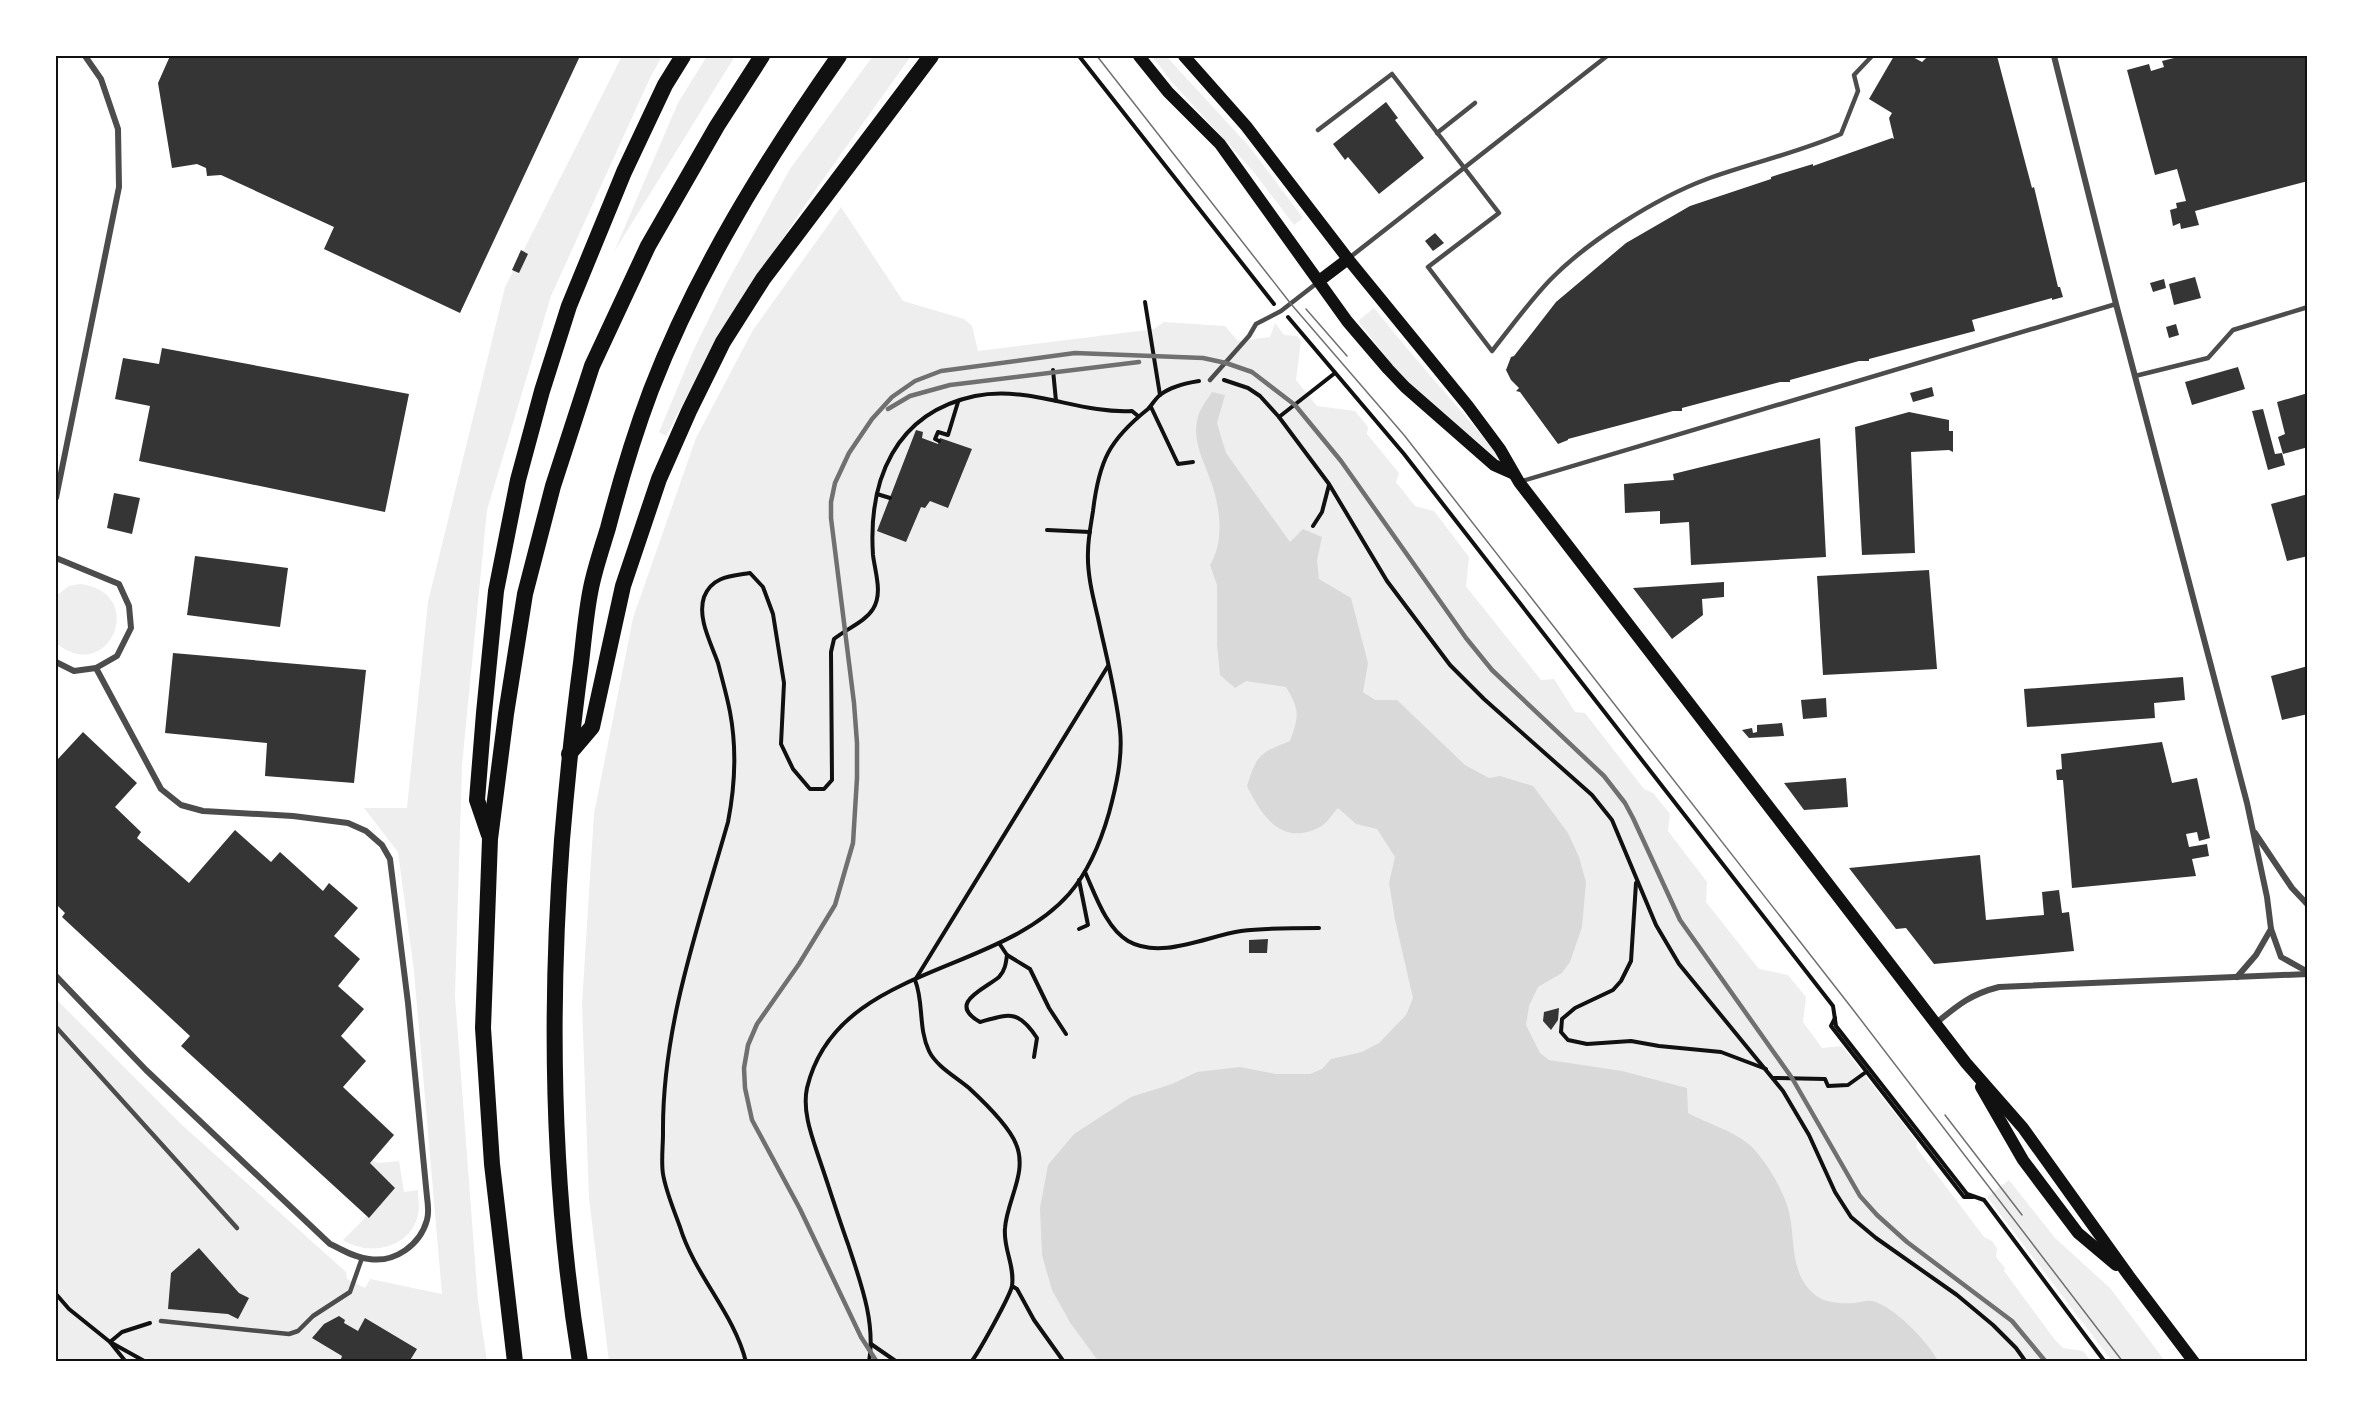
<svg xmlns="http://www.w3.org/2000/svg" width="2363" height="1417" font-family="'Crimson Pro',serif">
<rect width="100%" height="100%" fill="#fff"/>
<g fill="#eee">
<polygon points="622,56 662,56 650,78 551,296 487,510 462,765 455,996 478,1301 487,1361 56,1361 56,999 182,1125 346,1272 347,1279 365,1288 370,1279 442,1294 414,971 398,852 364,808 407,808 428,602 505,287"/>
<polygon points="707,56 735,56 614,252 678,103"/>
<polygon points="873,56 911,56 814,192 723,327 666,436 659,432 693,351 724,288 790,169"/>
<polygon points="1152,56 1166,56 1248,145 1303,218 1294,225 1252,170 1171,81"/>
<polygon points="841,207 903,301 964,319 972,326 978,351 1147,330 1154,329 1164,322 1225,326 1238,341 1270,337 1275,323 1284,335 1297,336 1301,341 1296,380 1317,406 1355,411 1368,427 1367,434 1399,473 1396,482 1415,506 1434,511 1469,557 1466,587 1468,589 1541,680 1554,679 1575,712 1585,713 1644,789 1653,793 1670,814 1668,831 1707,882 1706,902 1759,969 1788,975 1806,997 1803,1022 1822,1048 1842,1046 1917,1142 1916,1147 1984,1237 1992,1241 1997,1248 1996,1257 2005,1268 2004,1271 2055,1340 2063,1348 2083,1351 2091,1361 609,1362 589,1198 582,1004 594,814 633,618 696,438 753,330"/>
<path d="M1374,308c41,52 86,100 127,151l-2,2c-26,-25 -55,-45 -81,-69 -23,-21 -41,-47 -60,-71z"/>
<path d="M80,584c69,8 29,103 -24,59v-47l13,-10z"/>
<path d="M372,1160l6,3 21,-2 5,31 14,-2c0,6 1,13 1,19 -4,38 -47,49 -76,31l24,-24 2,1 26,-29 -25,-25z"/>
<polygon points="2009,1180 2055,1238 2110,1288 2165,1361 2112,1361 1987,1197"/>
</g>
<path fill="#d9d9d9" d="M1212,392l13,3 -8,28 9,30 64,89 13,-13 19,8 -5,23 2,19 32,19 17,65 -5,29 12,8h22l68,65 24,13 11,-2 33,10 35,47 11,24 7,25 -4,45 -12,35 -8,11 -24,14 -9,19 -3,19 14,28 9,7 73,11 65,17 1,25c20,11 47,18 64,34 15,16 28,38 35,58 10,29 0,66 27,89 10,9 27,10 40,9 5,0 12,-3 18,-2 22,5 56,41 66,60l-839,1 -28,-38 -19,-34 -10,-35 -2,-47 8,-43 26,-31 57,-37 41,-13 25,-12 43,-5 36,7h34l12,-5 9,-10 31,-7 17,-9 27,-28 7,-17 -18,-78 -6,-37 6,-26 -18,-28 -21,-5 -18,-16c-6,6 -12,17 -20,20 -37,18 -57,-13 -71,-42 10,-32 13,-33 43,-45 9,-25 10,-31 -4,-54l-40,-6 -11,7 -15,-13 -3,-31v-59l-7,-20c15,-24 10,-60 0,-86 -7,-20 -17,-37 -13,-58 1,-10 10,-21 15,-29z"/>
<g fill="#353535">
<polygon points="170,56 580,56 460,313 324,249 334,227 221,175 207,176 206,168 197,164 172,168 158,83"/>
<polygon points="1894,56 1911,56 1922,62 1928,56 1997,56 2032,188 2034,187 2058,287 2060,287 2063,297 2052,300 2052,298 1972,320 1975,331 1869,359 1869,361 1859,361 1790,380 1790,382 1780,382 1682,408 1682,411 1673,411 1568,439 1568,440 1558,444 1520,392 1516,391 1519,388 1511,380 1506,370 1511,357 1514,356 1556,302 1626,243 1690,206 1771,179 1771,177 1780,174 1813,164 1813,166 1892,138 1894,139 1889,118 1892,113 1869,99"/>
<polygon points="2182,56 2308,56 2308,181 2195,211 2199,225 2181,229 2180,223 2173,226 2170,210 2177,208 2176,203 2186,201 2177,169 2155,175 2127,70 2149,64 2151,71 2164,67 2162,61"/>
<polygon points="1386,102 1398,118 1395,120 1424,158 1379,194 1348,157 1345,160 1333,144"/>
<polygon points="1435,233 1444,243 1433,251 1425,241"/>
<polygon points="521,250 528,254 519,273 512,270"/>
<polygon points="2195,277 2201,298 2174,305 2169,284"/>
<polygon points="2164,279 2166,288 2153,292 2150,283"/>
<polygon points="2176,324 2179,335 2169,338 2166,327"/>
<polygon points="162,348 409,394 385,512 139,461 150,406 115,399 123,358 159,364"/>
<polygon points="2238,367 2245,389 2192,405 2185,382"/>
<polygon points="1932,387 1934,396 1913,402 1910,393"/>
<polygon points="2308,393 2308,447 2283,454 2278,437 2285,434 2277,402"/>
<polygon points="2263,409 2275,454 2282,453 2285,465 2268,470 2252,411"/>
<polygon points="1909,412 1949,420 1949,431 1953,431 1953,452 1949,450 1911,452 1915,553 1862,555 1855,427"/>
<polygon points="916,430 923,432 922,438 938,444 940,438 972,449 948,508 930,501 925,508 921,507 906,542 877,531"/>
<polygon points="1820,438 1826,557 1691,565 1689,522 1660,524 1660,511 1625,513 1624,484 1674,480 1673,474"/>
<polygon points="114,493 140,498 132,534 107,528"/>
<polygon points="2308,494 2308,556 2287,561 2271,504"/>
<polygon points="195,556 288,568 280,627 187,615"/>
<polygon points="1929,570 1937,669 1823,675 1817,576"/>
<polygon points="1724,582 1724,597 1702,599 1703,615 1672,639 1633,588"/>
<polygon points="173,653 366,670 354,783 265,776 267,743 165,733"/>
<polygon points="2308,666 2308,714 2282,720 2271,676"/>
<polygon points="2183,677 2185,700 2154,703 2155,718 2027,727 2024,689"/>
<polygon points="1826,698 1827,717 1803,719 1801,700"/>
<polygon points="1782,723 1784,736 1749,738 1742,730 1752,728 1753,733 1757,732 1757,725"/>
<polygon points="83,732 137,783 115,807 141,832 137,838 189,883 235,830 271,862 280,852 323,891 329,883 358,908 334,936 360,959 338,986 364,1009 341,1036 366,1061 343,1087 394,1135 370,1163 395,1188 369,1218 181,1046 190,1036 62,917 65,913 56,904 56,757 58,759"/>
<polygon points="2162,742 2172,783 2197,778 2210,838 2199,841 2197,832 2186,834 2189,847 2207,844 2209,856 2192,859 2196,876 2072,888 2063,780 2057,780 2056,770 2062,769 2061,754"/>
<polygon points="1846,778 1848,807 1804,810 1784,783"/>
<polygon points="1980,855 1986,920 2044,915 2042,892 2059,890 2062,913 2069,912 2074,951 1934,964 1906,928 1896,929 1849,868"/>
<polygon points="1268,939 1267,953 1249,953 1249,940"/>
<polygon points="1559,1008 1558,1020 1551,1030 1543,1021 1544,1012"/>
<polygon points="199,1248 239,1293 249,1298 238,1319 228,1314 168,1309 171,1273"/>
<polygon points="339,1316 345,1320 344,1323 358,1331 365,1318 417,1349 409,1362 344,1362 341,1359 342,1356 312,1338 324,1324"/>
</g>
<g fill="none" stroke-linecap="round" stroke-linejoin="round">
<g stroke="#111" stroke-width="4">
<polyline points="1079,56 1274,304"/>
<polyline points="1145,302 1160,395"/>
<polyline points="1288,317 1404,454 1833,1006 1836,1026 1967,1194 1984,1200 2105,1362"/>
<polyline points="1053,370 1056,401"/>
<polyline points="1224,380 1248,388 1260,396 1279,417 1329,484 1387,581 1450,665 1484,699 1592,795 1612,820 1656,925 1679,964 1783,1091 1809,1135 1835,1192 1851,1217 1876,1238 1957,1295 1993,1325 2016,1348 2026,1362"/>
<polyline points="1151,407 1178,464 1193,462"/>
<polyline points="1279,417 1335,373"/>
<polyline points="939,441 935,439 938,432 948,435 958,402"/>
<polyline points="877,494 890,498"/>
<polyline points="1313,526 1322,512 1329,485"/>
<polyline points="1047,530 1090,532"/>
<path d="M1085,872c10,22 21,56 43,69 33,19 79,-5 113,-10 25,-3 52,-3 78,-3"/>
<polyline points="1636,883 1631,961 1621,981 1613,990 1575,1008 1562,1019 1561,1032 1568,1040 1587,1044 1631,1041 1659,1046 1721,1052 1766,1069"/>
<polyline points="1079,929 1088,925 1079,880"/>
<polyline points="999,943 1007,955 1030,969 1049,1008 1066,1034"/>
<path d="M1007,955c-1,8 -2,16 -8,22 -14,12 -53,26 -19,45 29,-8 38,-13 57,16l-3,19"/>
<polyline points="1835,1018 1831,1026 1964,1197 1973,1197"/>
<polyline points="1774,1078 1825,1079 1828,1086 1848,1085 1866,1072"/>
<polyline points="1012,1286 1017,1289 1034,1320 1064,1362"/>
<polyline points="56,1294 69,1309 110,1342 126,1362"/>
<polyline points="871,1344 897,1362"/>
<polyline points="146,1362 110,1342 122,1332 150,1323"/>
<path d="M746,1362c-12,-49 -51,-86 -66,-135 -6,-17 -14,-35 -17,-53 -2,-13 0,-27 0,-41 -1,-107 36,-209 65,-311 7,-36 9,-73 2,-110 -3,-16 -8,-33 -12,-49 -7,-20 -21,-45 -14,-66 8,-21 28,-21 46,-24l13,14 10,27 11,69 -3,61 12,25 17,20h14l8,-9 -1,-128 3,-13c12,-10 31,-17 39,-30 10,-16 2,-37 0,-54 -5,-75 22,-142 102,-159 54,-11 104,18 157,15l6,5"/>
<path d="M869,1362c7,-40 -9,-81 -21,-118 -10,-28 -19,-57 -29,-86 -7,-21 -17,-47 -12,-70 29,-122 190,-112 262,-194 19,-22 32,-53 40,-81 7,-26 14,-56 11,-83 -4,-38 -14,-75 -22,-112 -5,-21 -11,-44 -10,-66 0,-13 3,-28 5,-41 6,-50 16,-71 55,-102 4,-4 7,-10 12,-14 10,-8 26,-12 39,-14"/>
<path d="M971,1362c7,-8 39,-66 41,-76 3,-21 -9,-37 -7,-58 2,-28 23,-56 11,-84 -7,-18 -33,-43 -47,-56 -13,-11 -33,-22 -40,-37 -11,-23 -5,-49 -14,-71l193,-314"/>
</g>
<g stroke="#4c4c4c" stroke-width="4.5">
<path d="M1318,130l74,-56 107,139 -71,54 64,84c19,-24 37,-49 58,-71 38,-39 106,-82 157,-101 44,-16 90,-26 134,-45l17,-43 -4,-16 18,-19"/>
<polyline points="1437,133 1475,103"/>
<polyline points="1349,258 1607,56"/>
<polyline points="2135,376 2208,358 2233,330 2308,307"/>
<polyline points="1210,380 1249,336 1256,324 1281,311 1317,283"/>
<polyline points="1519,482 2116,304"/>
<polyline points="56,1027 237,1228"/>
<polyline points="161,1321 289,1334 298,1331 313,1316 350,1292 362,1258"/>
</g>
<g stroke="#4c4c4c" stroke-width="6">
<polyline points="2054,56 2116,304 2247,803 2267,897 2271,929 2281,957 2308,972"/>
<polyline points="56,498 119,187 118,129 101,79 85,56"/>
<polyline points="56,558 119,584 129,606 131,628 117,656 96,668 74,671 56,662"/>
<polyline points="2255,833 2292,888 2308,905"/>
<path d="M56,976l90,94 184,174c13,6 25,14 39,15 26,4 51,-14 58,-39 2,-7 1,-16 0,-23l-19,-194 -18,-144 -8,-14 -16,-14 -18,-8 -55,-7 -90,-5 -22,-6 -20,-16 -65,-121"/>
<polyline points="2237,977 2256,955 2271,929"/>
<path d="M1936,1023c22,-18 35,-29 63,-36l309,-13"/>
</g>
<g stroke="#111" stroke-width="12">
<polyline points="1139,56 1168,92 1220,144 1347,321 1388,369 1405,387 1494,465 1512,473"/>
<polyline points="1184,56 1246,126 1348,259 1468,406 1500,449 1519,482 1966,1063 2023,1128 2129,1276 2194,1362"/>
<polyline points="1319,281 1348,259"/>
<polyline points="1981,1087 2023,1160 2078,1233 2116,1265"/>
</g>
<g stroke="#111" stroke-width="16">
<polyline points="569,754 592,727 623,586 659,479 689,411 723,342 763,279 931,56"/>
<polyline points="489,835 477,800 484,713 496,591 518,480 542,391 569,306 624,172 665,85 683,56"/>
<polyline points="515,1362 492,1164 483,1028 490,839 506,714 525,594 553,486 592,366 648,246 717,126 762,56"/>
<path d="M580,1362c-28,-172 -31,-348 -18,-522 5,-59 11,-118 19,-177 3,-25 5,-51 10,-75 4,-20 11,-40 17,-60 12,-46 26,-93 43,-138 46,-119 115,-230 188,-334"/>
</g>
<g stroke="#707070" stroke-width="1.5">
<polyline points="1097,56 1291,304 1404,435 1851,1007 2123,1362"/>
<polyline points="1306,309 1347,356"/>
<polyline points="1945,1115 2022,1215"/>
</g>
<g stroke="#707070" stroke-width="4.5">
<polyline points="888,409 910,396 950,385 1139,362"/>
<polyline points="877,1362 861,1337 800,1209 752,1120 745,1088 744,1068 748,1045 757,1024 799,964 835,905 853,843 857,778 857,743 854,703 831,518 831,502 835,483 849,453 872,419 892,397 915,381 941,371 1075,353 1203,358 1226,363 1252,372 1295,405 1341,461 1466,638 1492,670 1604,776 1625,803 1633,818 1680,920 1792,1078 1860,1196 1877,1215 1907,1242 2012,1321 2046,1362"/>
</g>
</g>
<rect width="2363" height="1417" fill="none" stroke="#ffffff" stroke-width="114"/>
<rect x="57" y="57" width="2249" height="1303" fill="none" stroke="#111" stroke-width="2"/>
</svg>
